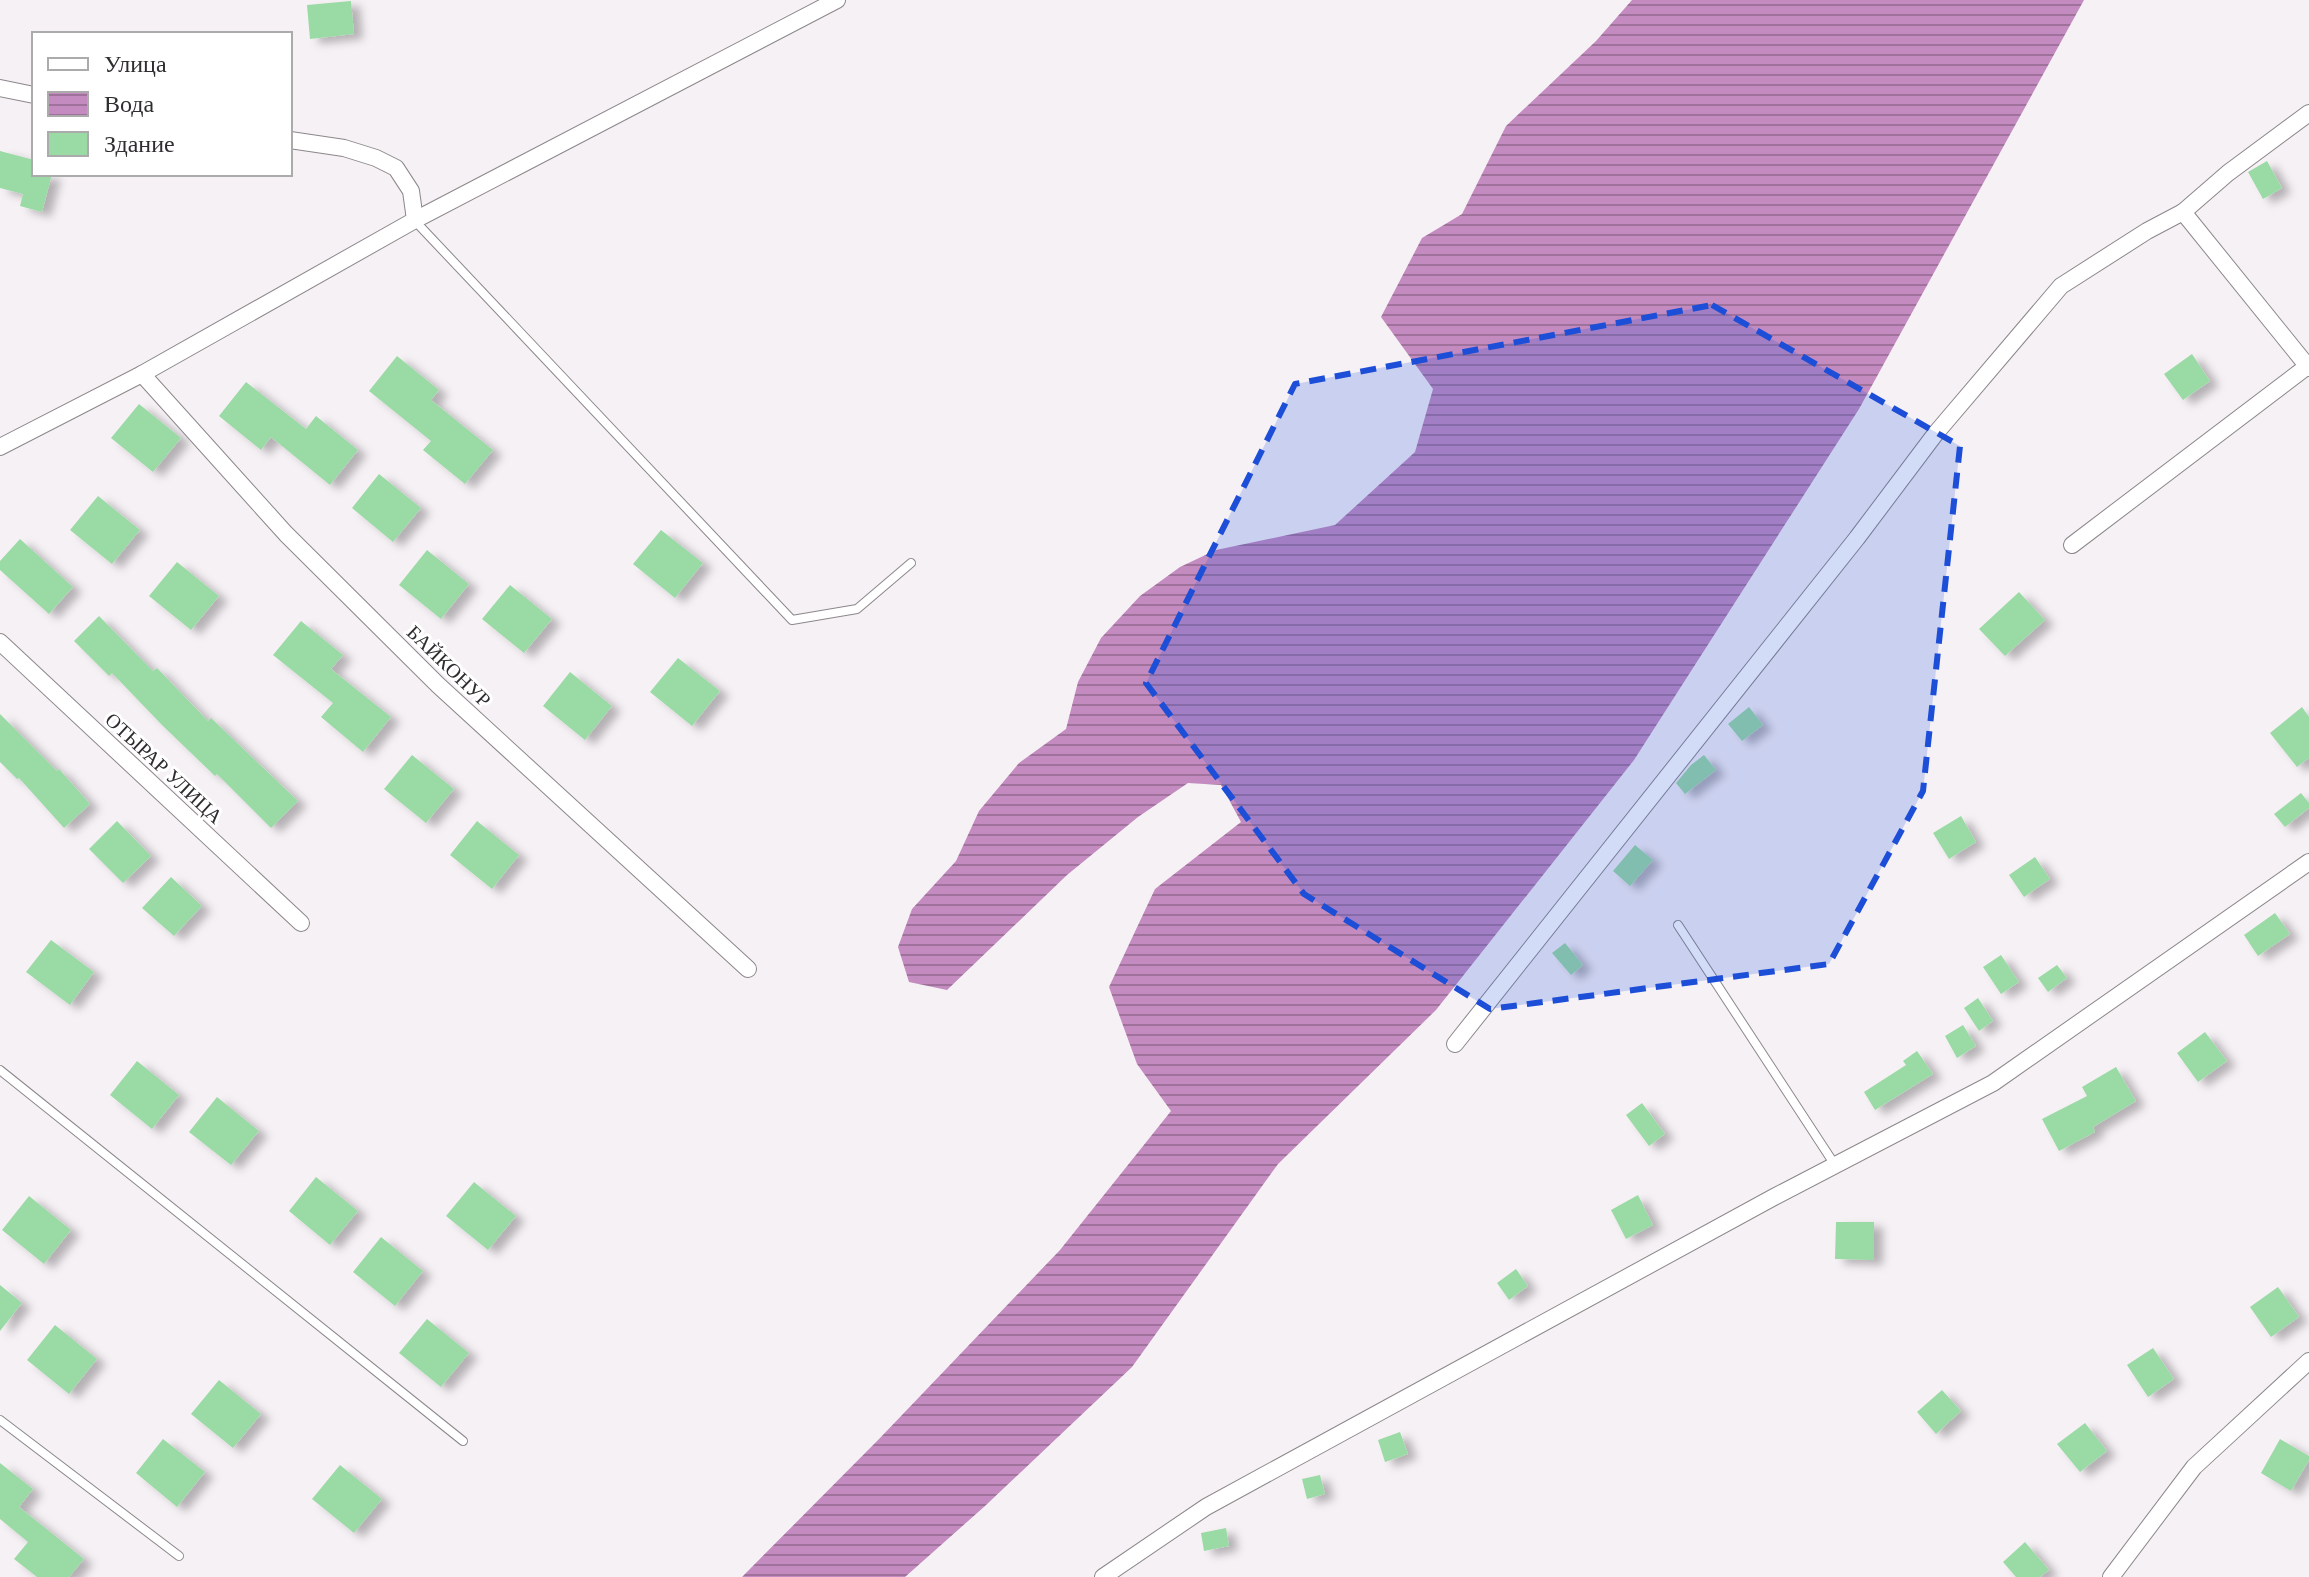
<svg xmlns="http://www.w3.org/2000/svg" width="2309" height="1577" font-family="'Times New Roman',serif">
<defs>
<pattern id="water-rules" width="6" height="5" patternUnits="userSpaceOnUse" patternTransform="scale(2)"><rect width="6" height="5" fill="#c38bc0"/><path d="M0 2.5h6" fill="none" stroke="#9f729c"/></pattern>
<filter id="shadow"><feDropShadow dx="9" dy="5" stdDeviation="4" flood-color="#0004"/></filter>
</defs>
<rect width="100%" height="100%" fill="#f6f1f5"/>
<polygon fill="url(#water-rules)" points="1632,0 2084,0 1859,409 1634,760 1436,1010 1278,1164 1132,1367 985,1506 905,1577 742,1577 880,1438 1060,1250 1171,1111 1137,1064 1109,987 1155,889 1241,822 1221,785 1188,783 1138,817 1067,875 947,990 909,982 898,947 912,909 956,861 979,811 1019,763 1066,729 1078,682 1101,638 1140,596 1180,567 1216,550 1335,525 1415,452 1433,389 1381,317 1422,238 1462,214 1506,126 1596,41"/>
<g fill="#9adaa5" filter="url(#shadow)">
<polygon points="351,1 354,34 310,39 307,5"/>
<polygon points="0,151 34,160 34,174 52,174 42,212 20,206 23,194 0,188"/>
<polygon points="2267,161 2282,188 2263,199 2248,172"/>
<polygon points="2192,354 2210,381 2183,400 2164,374"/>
<polygon points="397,356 439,390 431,400 493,450 465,484 423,450 431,441 369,391"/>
<polygon points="246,382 306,429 316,416 358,450 330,485 271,437 261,450 219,416"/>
<polygon points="139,404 181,438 153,472 111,438"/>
<polygon points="379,474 421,508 393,542 352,508"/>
<polygon points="98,496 140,530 112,564 70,530"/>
<polygon points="661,530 703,563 675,598 633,564"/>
<polygon points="20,539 73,587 49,614 0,570 0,561"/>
<polygon points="427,550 469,584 441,619 399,585"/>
<polygon points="177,562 219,596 191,630 149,596"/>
<polygon points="510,585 552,619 524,653 482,619"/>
<polygon points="2019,592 2045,620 2005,656 1979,629"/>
<polygon points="99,616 153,671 157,668 208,721 211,718 298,801 271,828 217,774 215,776 162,725 112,673 109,676 74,641"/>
<polygon points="301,621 343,655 331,669 391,717 363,752 321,717 333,703 273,655"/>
<polygon points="678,658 720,691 692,726 650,692"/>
<polygon points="570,672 612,706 585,740 543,706"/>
<polygon points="1749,707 1763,725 1742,741 1728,724"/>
<polygon points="2302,707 2309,717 2309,758 2297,767 2270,733"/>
<polygon points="0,714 57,771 59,769 90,804 64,828 19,778 17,779 0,762"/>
<polygon points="412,755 454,789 426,823 384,789"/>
<polygon points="1704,755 1716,770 1685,794 1676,783 1691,765"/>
<polygon points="2301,793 2309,803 2309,808 2285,827 2274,814"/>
<polygon points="1961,816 1976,842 1949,859 1933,833"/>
<polygon points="117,821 151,856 123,883 89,849"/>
<polygon points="477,821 519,855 492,889 450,855"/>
<polygon points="1635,845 1653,860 1630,886 1613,871"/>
<polygon points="2035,857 2050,879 2024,897 2009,875"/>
<polygon points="171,877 202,906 174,936 142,908"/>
<polygon points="2275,913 2290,934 2258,956 2244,935"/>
<polygon points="51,940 94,972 70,1005 26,972"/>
<polygon points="1565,943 1583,965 1571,975 1552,953"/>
<polygon points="2001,955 2019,982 2001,994 1983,967"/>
<polygon points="2057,965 2067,978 2048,992 2038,978"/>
<polygon points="1978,998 1993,1021 1979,1031 1964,1008"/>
<polygon points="1963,1025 1976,1046 1957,1058 1945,1036"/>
<polygon points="2205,1032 2227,1061 2198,1082 2177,1053"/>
<polygon points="1917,1051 1933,1074 1875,1110 1864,1092 1906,1065 1903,1061"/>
<polygon points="137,1061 179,1095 152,1129 110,1095"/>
<polygon points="2116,1067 2136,1101 2093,1127 2095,1132 2059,1151 2042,1119 2087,1096 2082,1087"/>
<polygon points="217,1097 259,1131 231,1165 189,1132"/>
<polygon points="1642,1103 1665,1134 1649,1146 1626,1115"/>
<polygon points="316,1177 358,1211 330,1245 289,1211"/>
<polygon points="474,1182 516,1216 488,1250 446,1216"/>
<polygon points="1638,1195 1653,1225 1626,1239 1611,1210"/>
<polygon points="29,1196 71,1230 44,1264 2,1230"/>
<polygon points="1836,1222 1874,1222 1874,1260 1835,1259"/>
<polygon points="381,1237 423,1271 395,1306 353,1272"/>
<polygon points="1516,1269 1528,1286 1509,1300 1497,1283"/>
<polygon points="0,1285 22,1303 0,1331"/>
<polygon points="2278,1287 2299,1317 2271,1337 2250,1307"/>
<polygon points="427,1319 469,1353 441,1387 399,1353"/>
<polygon points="55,1325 97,1359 69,1394 27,1360"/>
<polygon points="2153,1348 2174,1379 2148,1397 2127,1365"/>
<polygon points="219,1380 261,1414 233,1448 191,1414"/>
<polygon points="1942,1390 1961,1411 1936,1434 1917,1412"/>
<polygon points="2085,1423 2107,1451 2080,1472 2057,1444"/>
<polygon points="1400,1432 1408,1454 1385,1462 1378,1440"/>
<polygon points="163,1439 205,1472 177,1507 136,1473"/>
<polygon points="2280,1439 2309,1456 2309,1460 2291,1491 2261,1473"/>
<polygon points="0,1463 33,1489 19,1507 84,1559 69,1577 37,1577 14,1559 28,1542 0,1519"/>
<polygon points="340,1465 382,1499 354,1533 312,1499"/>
<polygon points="1320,1475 1325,1494 1307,1499 1302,1479"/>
<polygon points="1226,1528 1229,1546 1204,1551 1201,1533"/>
<polygon points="2025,1542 2049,1570 2040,1577 2016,1577 2003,1562"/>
</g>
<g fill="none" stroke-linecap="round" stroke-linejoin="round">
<g stroke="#8c878b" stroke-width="10">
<g id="lane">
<polyline points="415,221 792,620 857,609 911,563"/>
<polyline points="1678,925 1835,1165"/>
<polyline points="0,1070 463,1441"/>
<polyline points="0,1420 179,1556"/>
</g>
</g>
<g stroke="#8c878b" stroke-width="18">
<g id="street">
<polyline points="0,88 34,95"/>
<polyline points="290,140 344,148 376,158 396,168 411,191 415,220"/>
<polyline points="2183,212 2309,368"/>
<polyline points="142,374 286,534 438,685 748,969"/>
<polyline points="0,447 142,374 415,220 837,0"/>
<polyline points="2072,545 2309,365"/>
<polyline points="0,642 301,923"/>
<polyline points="1455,1044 1857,538 1936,433 2061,286 2147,231 2183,212 2228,173 2309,113"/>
<polyline points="1103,1577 1206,1507 1774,1197 1993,1083 2309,862"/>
<polyline points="2111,1577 2194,1467 2309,1361"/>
</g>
</g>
<use href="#lane" stroke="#fff" stroke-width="8"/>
<use href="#street" stroke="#fff" stroke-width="16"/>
</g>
<path fill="#1d4ed8" fill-opacity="0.2" stroke="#1d4ed8" stroke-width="6" stroke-dasharray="16 10" stroke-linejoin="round" d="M1712,305l248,141 -37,345 -94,173 -339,45 -186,-115 -158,-211 149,-299z"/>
<g text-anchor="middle" stroke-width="6" stroke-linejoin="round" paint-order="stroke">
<g font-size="20" fill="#2f2d2f" stroke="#fff">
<text transform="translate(449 666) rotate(44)" y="7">БАЙКОНУР</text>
<text transform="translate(164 768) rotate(43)" y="7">ОТЫРАР УЛИЦА</text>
</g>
</g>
<rect x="32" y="32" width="260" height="144" fill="#ffffff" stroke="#acabac" stroke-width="2"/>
<rect x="48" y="58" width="40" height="12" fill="#ffffff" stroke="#acabac" stroke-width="2"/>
<text x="104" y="72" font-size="24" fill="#2f2d2f">Улица</text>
<rect x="48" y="92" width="40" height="24" fill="url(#water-rules)" stroke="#acabac" stroke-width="2"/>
<text x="104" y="112" font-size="24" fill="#2f2d2f">Вода</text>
<rect x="48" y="132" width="40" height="24" fill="#9adaa5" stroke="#acabac" stroke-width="2"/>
<text x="104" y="152" font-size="24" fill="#2f2d2f">Здание</text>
</svg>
